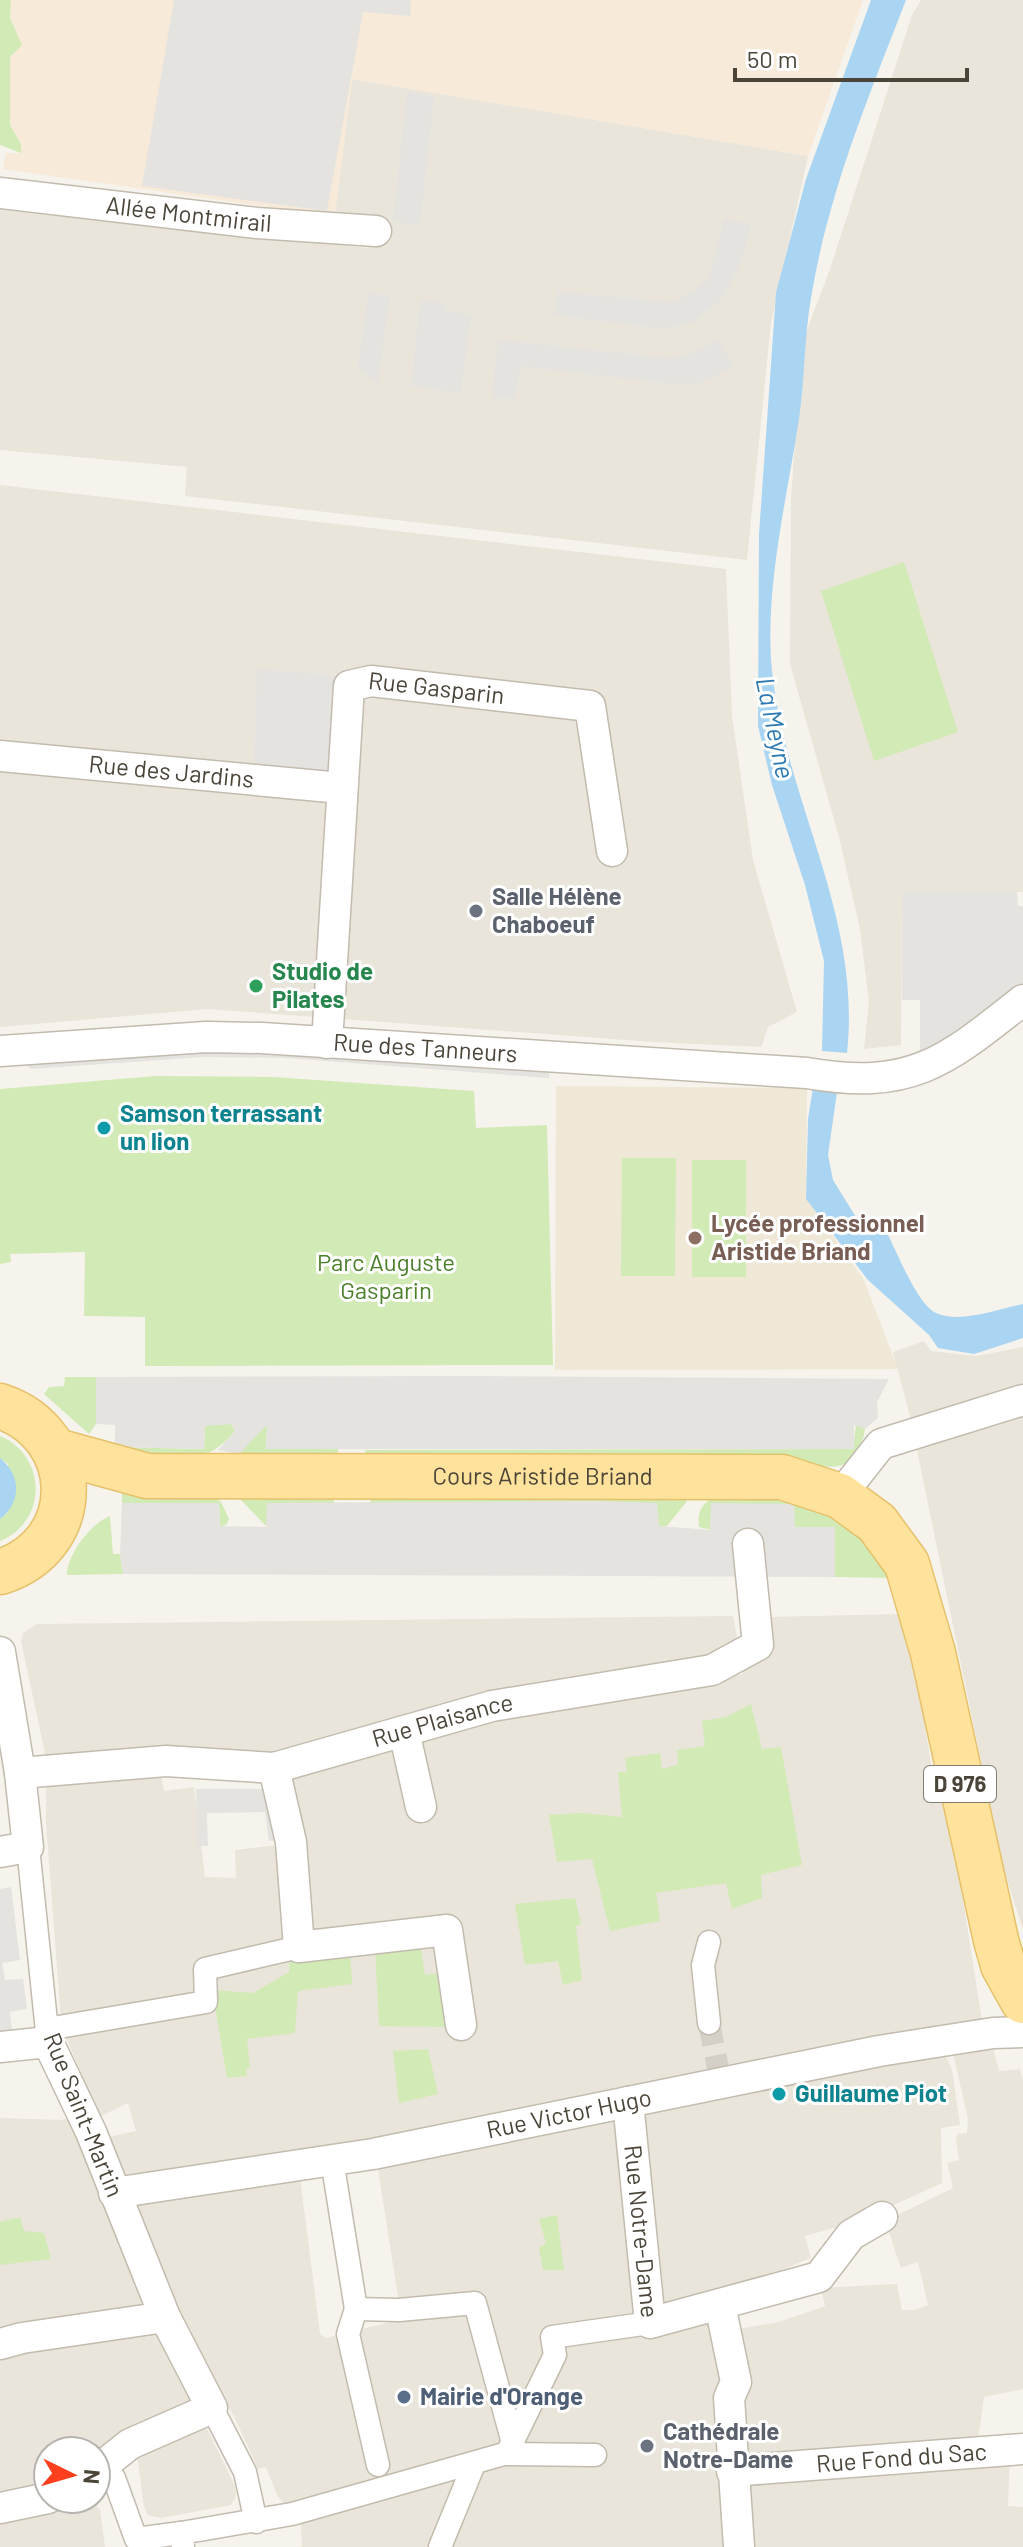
<svg xmlns="http://www.w3.org/2000/svg" width="1023" height="2547" font-family="Barlow,sans-serif">
<rect width="100%" height="100%" fill="#f6f3ec"/>
<g fill="#eae5da">
<polygon points="921,0 1023,0 1023,892 902,893 901,1045 864,1049 869,1002 860,929 839,837 790,664 791,498 802,343 830,269 912,15"/>
<polygon points="352,79 808,156 771,323 747,560 185,496 187,467 0,450 0,210 368,248 335,213"/>
<polygon points="0,485 726,569 732,716 753,860 797,1012 768,1027 761,1047 653,1042 208,1009 0,1027"/>
<polygon points="924,1341 931,1351 976,1356 1023,1347 1023,1930 1002,1864 910,1416 893,1352"/>
<polygon points="901,1614 908,1620 931,1764 939,1774 955,1848 982,2021 806,2049 801,2054 493,2114 360,2146 125,2178 108,2137 136,2131 128,2103 99,2117 64,2032 217,2010 213,1979 309,1933 292,1777 412,1735 743,1674 742,1665 751,1657 774,1653 768,1617"/>
<polygon points="733,1616 739,1649 287,1753 46,1758 21,1641 23,1633 37,1624"/>
<polygon points="160,1768 164,1791 194,1787 205,1877 236,1878 235,1850 286,1844 288,1943 198,1964 199,1995 61,2020 46,1823 46,1782"/>
<polygon points="992,2044 999,2071 1020,2069 1023,2082 1023,2389 984,2397 978,2441 1010,2452 1008,2506 1023,2507 1023,2547 299,2547 302,2546 301,2526 277,2495 266,2467 258,2469 234,2416 208,2373 133,2202 300,2177 320,2334 326,2338 411,2317 399,2303 377,2163 802,2079 945,2055 952,2069 960,2125 941,2128 942,2183 859,2221 805,2236 811,2258 714,2297 704,2322 720,2332 779,2322 825,2306 821,2288 897,2284 902,2310 915,2310 928,2305 918,2262 901,2268 885,2221 953,2188 947,2163 959,2160 956,2138 958,2134 967,2133 968,2119 953,2053"/>
<polygon points="77,2116 157,2327 235,2486 236,2496 231,2505 161,2518 148,2515 144,2507 137,2454 123,2434 96,2452 48,2451 48,2482 0,2499 0,2118 62,2120"/>
<polygon points="92,2503 100,2509 105,2547 0,2547 0,2519"/>
</g>
<polygon fill="#f7ead8" points="11,0 863,0 808,156 352,79 336,208 325,215 3,169 6,153 20,153 21,144 10,125 10,57 22,45 10,18"/>
<polygon fill="#efe8d6" points="556,1086 807,1088 806,1199 863,1278 898,1369 555,1370"/>
<g fill="#d2eab5">
<polygon points="0,0 11,0 10,18 22,45 10,57 10,125 21,144 21,153 0,145"/>
<polygon points="904,562 958,732 874,761 821,591"/>
<polygon points="155,1076 273,1077 474,1091 476,1128 547,1125 553,1365 145,1366 145,1317 84,1316 85,1252 10,1254 11,1262 0,1264 0,1089"/>
<polygon points="622,1158 676,1158 675,1276 621,1276"/>
<rect x="692" y="1160" width="54" height="117"/>
<polygon points="65,1377 96,1377 96,1424 89,1434 44,1394 49,1387 64,1386"/>
<path d="M232,1424l3,7c-37,44 -70,26 -120,16l89,2 1,-24z"/>
<path d="M856,1424l9,5c-9,58 -50,33 -91,29l-408,1 -1,-9 488,-1z"/>
<polygon points="267,1425 266,1449 338,1449 338,1459 241,1458 239,1454 257,1431"/>
<path d="M0,1436c47,19 48,86 0,105v-22l8,-7v-48l-8,-6z"/>
<path d="M779,1491l77,36 40,51 -61,-1v-49l-40,-1 -83,-24 -1,27 -12,-3c-7,-42 54,-35 80,-36z"/>
<polygon points="684,1493 687,1501 667,1526 659,1526 656,1503 370,1503 371,1494"/>
<polygon points="122,1494 213,1496 221,1502 229,1519 226,1525 220,1526 219,1504 122,1503"/>
<polygon points="334,1495 334,1503 268,1503 267,1527 238,1497"/>
<path d="M110,1516l3,38h7l3,20 -56,1c0,-20 24,-52 43,-59z"/>
<polygon points="751,1704 762,1749 781,1747 802,1865 761,1875 762,1898 732,1909 726,1883 656,1893 660,1921 610,1931 592,1859 557,1862 549,1815 582,1813 622,1817 618,1772 627,1772 625,1758 660,1753 662,1769 678,1765 677,1750 705,1746 702,1721 726,1717"/>
<polygon points="575,1898 581,1924 576,1926 582,1980 563,1985 558,1961 525,1965 515,1904"/>
<polygon points="420,1943 425,1975 440,1973 448,2027 379,2026 375,1947"/>
<polygon points="350,1952 352,1984 298,1991 295,2033 247,2039 250,2068 246,2069 247,2076 227,2078 212,1990 253,1993 289,1972 289,1956"/>
<polygon points="428,2049 438,2094 399,2103 393,2051"/>
<polygon points="557,2215 564,2270 543,2270 539,2248 546,2243 539,2219"/>
<polygon points="20,2217 24,2231 44,2233 51,2259 0,2265 0,2222"/>
</g>
<g fill="#e5e3e0">
<polygon points="174,0 411,0 410,16 363,12 327,211 142,186"/>
<polygon points="407,91 434,97 420,226 393,221"/>
<polygon points="724,219 751,225 741,262 724,297 693,322 672,327 648,327 554,315 557,292 673,302 695,290 709,277"/>
<polygon points="368,293 390,296 378,383 358,368"/>
<polygon points="420,300 443,302 448,311 471,315 461,393 411,386"/>
<polygon points="498,340 667,358 691,354 718,340 734,366 702,383 665,383 520,366 516,399 492,397"/>
<polygon points="257,669 338,676 332,775 254,767"/>
<polygon points="902,892 1017,892 1018,906 1023,906 1023,983 955,1034 920,1053 920,1000 902,1000"/>
<polygon points="215,1047 550,1067 549,1078 285,1058 204,1057 30,1069 22,1060"/>
<polygon points="462,1376 889,1379 877,1402 878,1418 865,1429 854,1425 854,1449 266,1449 267,1425 239,1454 218,1450 235,1431 232,1424 205,1426 204,1449 115,1447 115,1425 96,1424 96,1377"/>
<polygon points="596,1501 657,1503 659,1526 710,1530 711,1503 794,1504 795,1527 835,1527 835,1577 123,1574 120,1554 122,1503 219,1503 220,1526 266,1527 267,1503"/>
<polygon points="196,1789 276,1789 280,1840 269,1841 265,1812 207,1813 208,1846 197,1846"/>
<polygon points="11,1887 20,1960 2,1963 5,1980 23,1979 27,2009 10,2012 12,2030 27,2028 30,2057 0,2061 0,1889"/>
</g>
<g fill="#a9d4f2">
<path d="M871,0h35c-38,98 -78,194 -95,298 -7,40 -6,81 -12,121 -12,79 -35,171 -27,252 14,132 90,244 75,382l-25,-2 2,-90 -19,-76 -33,-100 -14,-59 1,-192 17,-241 30,-114z"/>
<path d="M813,1088l24,4 -9,63 5,25 34,55 20,-2c10,19 30,71 49,80 24,11 63,-4 87,-9v34l-49,16 -36,-6 -9,-13 -61,-55 -62,-81 2,-80z"/>
<path d="M0,1458c21,17 22,44 0,61z"/>
</g>
<g fill="none" stroke-linecap="round" stroke-linejoin="round">
<polyline stroke="#d4d0c8" stroke-width="22" stroke-dasharray="22 11" stroke-linecap="butt" points="709,2023 720,2078"/>
<g stroke="#c2bbae" stroke-width="25">
<g id="pedestrian">
<polyline points="28,1847 48,2041"/>
<polyline points="709,1942 703,1965 709,2023"/>
<polyline points="47,2029 206,2002 205,1969 299,1947"/>
<polyline points="332,2160 356,2309 399,2310 475,2303 513,2443"/>
<polyline points="356,2309 348,2334 378,2465"/>
<polyline points="212,2408 245,2472 256,2522"/>
<polyline points="510,2447 555,2355 552,2337 650,2323"/>
<polyline points="101,2466 114,2478 136,2539 181,2533"/>
<polyline points="183,2547 181,2533 292,2514 504,2454 595,2455"/>
<polyline points="440,2547 474,2464"/>
</g>
</g>
<g stroke="#c2bbae" stroke-width="33">
<g id="minor">
<path id="s1" d="M0,193l257,30 119,8"/>
<path id="s2" d="M0,756l341,32"/>
<path id="s3" d="M327,1043l22,-357 22,-5 219,25 22,145"/>
<path id="s4" d="M0,1051l206,-14 56,1 545,35c104,18 138,-11 216,-73"/>
<polyline points="840,1496 881,1444 1023,1400"/>
<polyline points="0,1652 20,1773 28,1847 0,1852"/>
<polyline points="404,1731 421,1807"/>
<polyline points="274,1768 291,1842 299,1947 447,1930 461,2025"/>
<path id="s5" d="M20,1773l146,-12 108,7 218,-62 220,-36 46,-25 -10,-101"/>
<polyline points="0,2047 48,2042 91,2132 165,2317 212,2408 130,2444 96,2471"/>
<path id="s6" d="M628,2102l22,221 169,-46 32,-42 31,-18"/>
<path id="s7" d="M114,2193l259,-39 506,-103 114,-18 30,-1"/>
<polyline points="720,2305 736,2382 729,2398 739,2547"/>
<polyline points="0,2344 22,2338 165,2317"/>
<path id="s8" d="M732,2471l291,-22"/>
<polyline points="0,2508 48,2498"/>
</g>
</g>
<g stroke="#e6c16a" stroke-width="47">
<g id="primary">
<path d="M0,1406c84,28 86,139 0,166"/>
<path id="s9" d="M56,1451l91,25 635,1 58,19 37,27 30,41 26,89 63,287 7,25 20,36"/>
</g>
</g>
<use href="#pedestrian" stroke="#fff" stroke-width="22"/>
<use href="#minor" stroke="#fff" stroke-width="30"/>
<use href="#primary" stroke="#ffe39c" stroke-width="44"/>
</g>
<g fill="#6b7280" stroke="#fff" stroke-width="3">
<circle cx="476" cy="911" r="8"/>
<circle cx="647" cy="2446" r="8"/>
</g>
<circle fill="#2e9e5b" stroke="#fff" stroke-width="3" cx="256" cy="986" r="8"/>
<g fill="#0f9aa8" stroke="#fff" stroke-width="3">
<circle cx="104" cy="1128" r="8"/>
<circle cx="779" cy="2094" r="8"/>
</g>
<circle fill="#8d6e63" stroke="#fff" stroke-width="3" cx="695" cy="1238" r="8"/>
<circle fill="#5c6f8a" stroke="#fff" stroke-width="3" cx="404" cy="2397" r="8"/>
<g text-anchor="middle" stroke-width="6" stroke-linejoin="round" paint-order="stroke">
<rect fill="#fff" stroke="#817c74" stroke-width="2" x="924" y="1766" width="72" height="36" rx="6"/>
<g font-size="22" font-weight="bold" fill="#4b4439">
<text x="960" y="1792">D 976</text>
</g>
<g font-size="24" fill="#4b4439" stroke="#fff">
<text dy="8" stroke="none"><textPath href="#s1" startOffset="190">Allée Montmirail</textPath></text>
<text dy="8" stroke="none"><textPath href="#s3" startOffset="446">Rue Gasparin</textPath></text>
<text dy="8" stroke="none"><textPath href="#s2" startOffset="172">Rue des Jardins</textPath></text>
<text dy="8" stroke="none"><textPath href="#s4" startOffset="426">Rue des Tanneurs</textPath></text>
<text dy="8" stroke="none"><textPath href="#s9" startOffset="490">Cours Aristide Briand</textPath></text>
<text dy="8" stroke="none"><textPath href="#s5" startOffset="430">Rue Plaisance</textPath></text>
<text dy="8" stroke="none"><textPath href="#s7" startOffset="462">Rue Victor Hugo</textPath></text>
<text transform="translate(83 2115) rotate(68)" y="8">Rue Saint-Martin</text>
<text dy="8" stroke="none"><textPath href="#s6" startOffset="130">Rue Notre-Dame</textPath></text>
<text dy="8" stroke="none"><textPath href="#s8" startOffset="170">Rue Fond du Sac</textPath></text>
</g>
<g font-size="24" font-weight="bold" fill="#5b616d" stroke="#fff" text-anchor="start">
<text x="492" y="905">Salle Hélène<tspan x="492" dy="28">Chaboeuf</tspan></text>
<text x="663" y="2440">Cathédrale<tspan x="663" dy="28">Notre-Dame</tspan></text>
</g>
<g font-size="24" font-weight="bold" fill="#27864d" stroke="#fff" text-anchor="start">
<text x="272" y="980">Studio de<tspan x="272" dy="28">Pilates</tspan></text>
</g>
<g font-size="24" font-weight="bold" fill="#0d838f" stroke="#fff" text-anchor="start">
<text x="120" y="1122">Samson terrassant<tspan x="120" dy="28">un lion</tspan></text>
<text x="795" y="2102">Guillaume Piot</text>
</g>
<g font-size="24" font-weight="bold" fill="#785e54" stroke="#fff" text-anchor="start">
<text x="711" y="1232">Lycée professionnel<tspan x="711" dy="28">Aristide Briand</tspan></text>
</g>
<g font-size="24" fill="#4a7f2a" stroke="#fff">
<text x="386" y="1271">Parc Auguste<tspan x="386" dy="28">Gasparin</tspan></text>
</g>
<g font-size="24" font-weight="bold" fill="#4e5e75" stroke="#fff" text-anchor="start">
<text x="420" y="2405">Mairie d'Orange</text>
</g>
<g font-size="26" font-style="italic" fill="#2e7ab2" stroke="#fff">
<text transform="translate(775 728) rotate(78)" y="9">La Meyne</text>
</g>
</g>
<g transform="translate(72 2475) rotate(95)"><circle r="38" fill="#ffffff" stroke="#b7b4b0" stroke-width="2"/>
<path d="M0-6L14 30L0 20L-14 30Z" fill="#fc3f1d"/>
<text y="-12" font-size="22" font-weight="bold" text-anchor="middle" fill="#4b4439">N</text>
</g>
<path d="M735 68v12h232v-12" fill="none" stroke="#4b4439" stroke-width="4"/>
<text x="747" y="68" font-size="24" fill="#4b4439" stroke="#ffffff" stroke-width="6" paint-order="stroke">50 m</text>
</svg>
